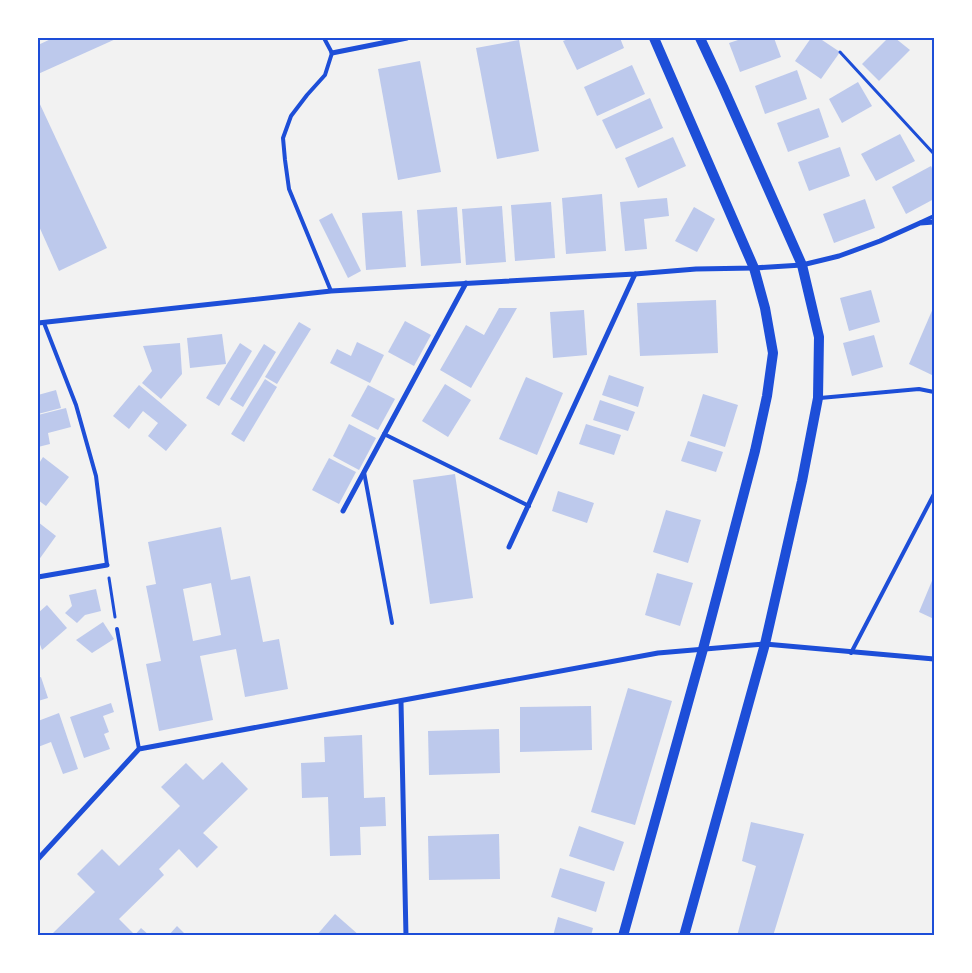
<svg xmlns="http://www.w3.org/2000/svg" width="972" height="973" font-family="'Open Sans',sans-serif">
<rect width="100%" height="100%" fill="#f2f2f2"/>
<g fill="#bdc9ec" fill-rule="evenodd">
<polygon points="53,38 118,38 38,74 38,45"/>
<polygon points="571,38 620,38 624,48 577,70 563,41"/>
<polygon points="744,38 774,38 781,57 740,72 729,43"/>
<polygon points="811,38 819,38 840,52 821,79 795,61"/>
<polygon points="888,38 895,38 910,50 879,81 862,64"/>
<polygon points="519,40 539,151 497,159 476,48"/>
<polygon points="420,61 441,172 398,180 378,69"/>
<polygon points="632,65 645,94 597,116 584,87"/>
<polygon points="797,70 807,99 765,114 755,86"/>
<polygon points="858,82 872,106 842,123 829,99"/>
<polygon points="650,98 663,128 616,149 602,120"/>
<polygon points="38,100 107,248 59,271 38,224"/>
<polygon points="819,108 829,137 788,152 777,123"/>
<polygon points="900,134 915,161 876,181 861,154"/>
<polygon points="673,137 686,166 638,188 625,158"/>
<polygon points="840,147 850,176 809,191 798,162"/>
<polygon points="931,166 934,172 934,199 906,214 892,187"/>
<polygon points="602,194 606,251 566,254 562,198"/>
<polygon points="667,198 669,216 644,219 647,249 625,251 620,202"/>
<polygon points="865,199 875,228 834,243 823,214"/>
<polygon points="551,202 555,258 515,261 511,205"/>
<polygon points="502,206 506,262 466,265 462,209"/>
<polygon points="457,207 461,263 421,266 417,210"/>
<polygon points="694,207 715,219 697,252 675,241"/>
<polygon points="402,211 406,267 366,270 362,213"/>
<polygon points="332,213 361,271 348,278 319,220"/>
<polygon points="871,290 880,322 849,331 840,298"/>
<polygon points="716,300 718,353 640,356 637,303"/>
<polygon points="934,306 934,376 909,364"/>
<polygon points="499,308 517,308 471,388 440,370 466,325 484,335"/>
<polygon points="584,310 587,355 553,358 550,312"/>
<polygon points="405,321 431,335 414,366 388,352"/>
<polygon points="299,322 311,329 277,384 265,377"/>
<polygon points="222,334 226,364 190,368 187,338"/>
<polygon points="874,335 883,367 852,376 843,343"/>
<polygon points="357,342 384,355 370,383 330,363 337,349 351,356"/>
<polygon points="180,343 182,374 161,399 142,383 152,371 143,346"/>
<polygon points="240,343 252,351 219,406 206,398"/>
<polygon points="264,344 276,352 243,407 230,399"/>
<polygon points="609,375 644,387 638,407 602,395"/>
<polygon points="526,377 563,393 537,455 499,439"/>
<polygon points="265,379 277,387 244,442 231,434"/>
<polygon points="445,384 471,400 448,437 422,421"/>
<polygon points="139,385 187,425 166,451 148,436 158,423 143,411 129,429 113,416"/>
<polygon points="368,385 395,399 378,430 351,416"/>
<polygon points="56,390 61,408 38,414 38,395"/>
<polygon points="703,394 738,405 725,447 690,436"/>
<polygon points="600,400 635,412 628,431 593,420"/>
<polygon points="66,408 71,427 48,433 50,444 38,447 38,415"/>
<polygon points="349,424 376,438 359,470 333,456"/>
<polygon points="586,424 621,435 614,455 579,444"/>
<polygon points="688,441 723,452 716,472 681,461"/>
<polygon points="43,457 69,477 46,506 38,500 38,465"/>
<polygon points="329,458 356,472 339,504 312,490"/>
<polygon points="455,474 473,598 430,604 413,480"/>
<polygon points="558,491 594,503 587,523 552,511"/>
<polygon points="666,510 701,520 688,563 653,552"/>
<polygon points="38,522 56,536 38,561"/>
<path d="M221,527l10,53 19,-4 13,66 16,-3 9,50 -43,8 -9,-48 -36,7 13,64 -54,11 -13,-67 15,-3 -15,-75 10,-2 -8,-42zM211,583l10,52 -28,6 -10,-52z"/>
<polygon points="657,573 693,583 680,626 645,615"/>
<polygon points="934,576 934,619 919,612"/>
<polygon points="96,589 101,611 85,615 77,623 65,613 72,606 69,595"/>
<polygon points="47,605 67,628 42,650 38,639 38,613"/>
<polygon points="103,622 114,639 92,653 76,640"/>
<polygon points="41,677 48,698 38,701 38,678"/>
<polygon points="628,688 672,701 635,825 591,812"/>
<polygon points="111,703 114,712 103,716 109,732 104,734 110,749 84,758 70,717"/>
<polygon points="591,706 592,750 520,752 520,707"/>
<polygon points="59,713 78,769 63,774 51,742 38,747 38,721"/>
<polygon points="499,729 500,773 429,775 428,731"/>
<polygon points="362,735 364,798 385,797 386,826 360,827 361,855 330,856 328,797 302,798 301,763 325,762 324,737"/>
<polygon points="222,762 248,789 203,833 218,847 197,868 179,849 159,869 164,875 119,919 134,934 132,936 56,936 53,933 95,892 77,874 102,849 119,866 180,806 161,787 186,763 203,780"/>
<polygon points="751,822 804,834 773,936 737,936 756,866 742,861"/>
<polygon points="579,826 624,842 614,871 569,856"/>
<polygon points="499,834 500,879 429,880 428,836"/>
<polygon points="560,868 605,882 596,912 551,897"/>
<polygon points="335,914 360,936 316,936"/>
<polygon points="558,917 593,928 591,936 553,936"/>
<polygon points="177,926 187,936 168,936"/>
<polygon points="141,928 150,936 134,936"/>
</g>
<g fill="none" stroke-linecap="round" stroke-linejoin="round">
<g stroke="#1d4ed8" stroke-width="3">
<polyline points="840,52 934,154"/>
<polyline points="109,578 115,617"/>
</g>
<g stroke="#1d4ed8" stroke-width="4">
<polyline points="324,38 332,53 325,75 307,95 291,116 283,138 285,160 289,189 331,291"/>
<polyline points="921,222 934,216"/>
<polyline points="44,323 76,405 96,476 107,565"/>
<polyline points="820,398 919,389 934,392"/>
<polyline points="384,434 529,506"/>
<polyline points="364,472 392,623"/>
<polyline points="117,629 139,749"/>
<polyline points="851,653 934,494"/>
</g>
<g stroke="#1d4ed8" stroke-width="5">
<polyline points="332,53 407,38"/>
<polyline points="38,323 331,291 635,274 696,269 754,268 802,265 839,256 880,241 920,223 934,222"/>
<polyline points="343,511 466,283"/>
<polyline points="509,547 635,274"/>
<polyline points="38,577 107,565"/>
<polyline points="401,702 406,936"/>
<polyline points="38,859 139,749 658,653 765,644 934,659"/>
</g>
<g stroke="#1d4ed8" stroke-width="10">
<polyline points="623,936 703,649 755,451 767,396 773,353 765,308 754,268 654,38"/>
<polyline points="684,936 765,644 802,481 818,398 819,337 802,265 723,87 700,38"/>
</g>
</g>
<rect width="972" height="973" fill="none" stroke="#ffffff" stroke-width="78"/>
<rect x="39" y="39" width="894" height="895" fill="none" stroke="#1d4ed8" stroke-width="2"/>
</svg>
